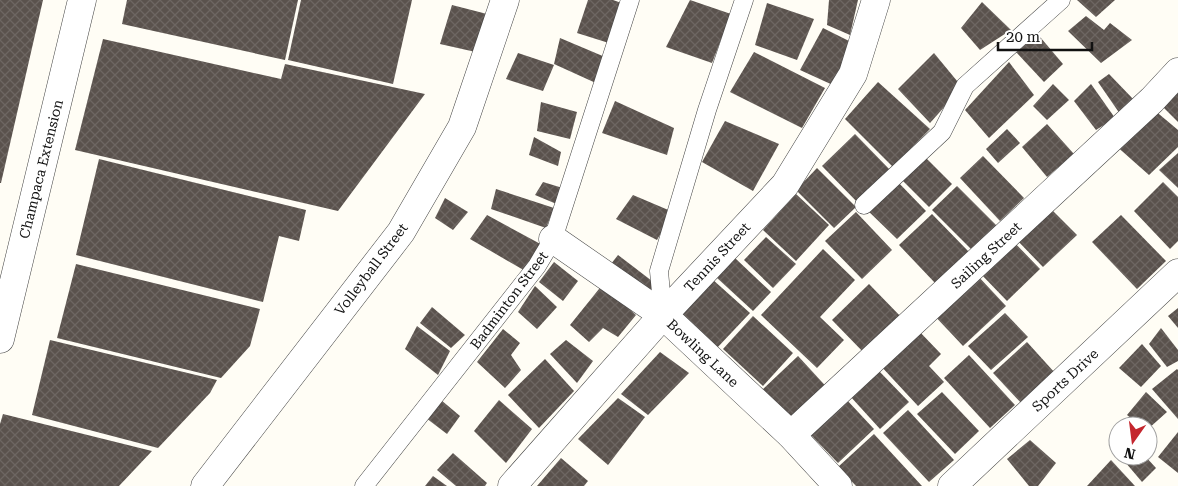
<svg xmlns="http://www.w3.org/2000/svg" width="1178" height="486" font-family="'Roboto Serif',serif">
<defs>
<pattern id="building-cross-hatch" width="8" height="8" patternUnits="userSpaceOnUse" patternTransform="scale(1.25)"><rect width="8" height="8" fill="#5a524d"/><path d="M0 0l8 8M0 8l8-8" fill="none" stroke="#6d6662"/></pattern>
</defs>
<rect width="100%" height="100%" fill="#fffdf5"/>
<g fill="url(#building-cross-hatch)">
<polygon points="0,0 43,0 1,183 0,183"/>
<polygon points="127,0 298,0 285,60 122,24"/>
<polygon points="301,0 412,0 393,84 288,60"/>
<polygon points="588,0 613,0 627,5 612,44 577,33"/>
<polygon points="690,0 731,14 712,63 666,47"/>
<polygon points="829,0 858,0 850,35 827,25"/>
<polygon points="1077,0 1115,0 1096,17"/>
<polygon points="982,2 1011,30 980,50 961,28"/>
<polygon points="767,3 814,19 797,60 755,45"/>
<polygon points="452,5 487,14 480,53 440,44"/>
<polygon points="1086,16 1104,30 1110,23 1132,40 1101,63 1068,31"/>
<polygon points="823,28 849,41 835,86 800,70"/>
<polygon points="1035,31 1063,64 1044,82 1015,51"/>
<polygon points="560,38 605,57 598,84 554,64"/>
<polygon points="103,39 281,79 285,64 425,94 338,211 75,150"/>
<polygon points="754,52 825,88 802,128 730,92"/>
<polygon points="518,53 554,65 543,91 506,79"/>
<polygon points="934,53 962,87 930,123 898,89"/>
<polygon points="1009,62 1034,95 989,138 965,110"/>
<polygon points="1109,74 1135,101 1120,114 1098,82"/>
<polygon points="878,82 930,129 893,167 845,119"/>
<polygon points="1053,84 1069,100 1047,120 1033,106"/>
<polygon points="1091,84 1115,118 1096,130 1074,101"/>
<polygon points="1178,84 1178,122 1158,102"/>
<polygon points="615,101 674,128 667,155 602,133"/>
<polygon points="541,102 577,112 570,139 537,131"/>
<polygon points="1153,109 1178,130 1178,147 1149,175 1114,144"/>
<polygon points="725,121 779,144 753,191 702,162"/>
<polygon points="1047,124 1074,154 1047,177 1022,147"/>
<polygon points="1007,129 1020,143 998,163 986,149"/>
<polygon points="855,134 893,173 860,205 822,166"/>
<polygon points="534,137 561,152 558,166 529,155"/>
<polygon points="1178,153 1178,188 1159,170"/>
<polygon points="983,156 1024,198 1000,221 960,178"/>
<polygon points="926,158 952,184 929,207 903,181"/>
<polygon points="99,159 306,210 299,241 279,236 263,302 76,255"/>
<polygon points="817,168 856,207 834,228 796,190"/>
<polygon points="894,178 926,211 897,239 864,207"/>
<polygon points="543,182 566,189 559,205 535,195"/>
<polygon points="1163,182 1178,197 1178,241 1170,249 1134,211"/>
<polygon points="957,186 997,226 972,250 932,210"/>
<polygon points="496,189 554,208 546,228 491,209"/>
<polygon points="796,194 829,225 796,261 763,230"/>
<polygon points="633,195 673,212 657,240 616,219"/>
<polygon points="445,198 468,212 453,230 435,218"/>
<polygon points="1046,204 1077,235 1043,267 1013,236"/>
<polygon points="856,212 892,250 862,279 825,241"/>
<polygon points="932,214 969,252 936,284 899,245"/>
<polygon points="487,215 546,247 527,272 470,239"/>
<polygon points="1121,215 1166,261 1137,289 1092,242"/>
<polygon points="766,237 796,264 773,288 744,260"/>
<polygon points="1011,239 1040,269 1007,301 978,271"/>
<polygon points="823,249 855,280 820,317 844,340 817,368 761,315"/>
<polygon points="618,255 656,284 646,296 611,264"/>
<polygon points="735,258 771,292 753,311 716,277"/>
<polygon points="554,262 578,281 563,301 539,282"/>
<polygon points="76,264 260,309 250,346 221,378 57,338"/>
<polygon points="976,274 1006,306 963,346 932,313"/>
<polygon points="712,279 750,313 716,349 679,315"/>
<polygon points="603,284 636,315 618,337 603,328 589,342 570,325"/>
<polygon points="869,284 904,320 867,356 832,320"/>
<polygon points="535,286 557,307 537,329 518,312"/>
<polygon points="432,307 465,335 451,348 420,323"/>
<polygon points="1178,308 1178,328 1168,316"/>
<polygon points="1005,313 1028,337 991,370 968,346"/>
<polygon points="753,316 793,353 763,386 723,349"/>
<polygon points="417,326 450,351 438,375 405,349"/>
<polygon points="1161,328 1178,350 1178,361 1167,367 1149,344"/>
<polygon points="503,329 520,343 511,355 521,370 505,388 477,362"/>
<polygon points="917,329 941,354 929,366 944,382 918,406 879,364"/>
<polygon points="50,340 217,380 210,393 158,448 32,415"/>
<polygon points="566,340 593,361 577,383 550,354"/>
<polygon points="1027,342 1055,373 1022,404 993,373"/>
<polygon points="1142,344 1161,366 1141,387 1119,368"/>
<polygon points="660,352 689,373 648,415 621,394"/>
<polygon points="969,355 1015,405 990,428 944,378"/>
<polygon points="798,356 833,394 797,427 762,390"/>
<polygon points="545,359 574,391 539,428 508,395"/>
<polygon points="1177,369 1178,370 1178,419 1152,389"/>
<polygon points="878,370 909,402 880,429 850,396"/>
<polygon points="942,392 979,431 955,454 917,414"/>
<polygon points="1146,392 1167,412 1148,429 1148,426 1141,426 1127,415"/>
<polygon points="618,398 645,417 608,465 578,439"/>
<polygon points="845,398 874,429 838,463 808,432"/>
<polygon points="441,400 460,416 447,434 426,418"/>
<polygon points="499,400 532,429 506,463 474,431"/>
<polygon points="908,410 954,460 929,482 883,433"/>
<polygon points="3,414 152,451 119,486 0,486 0,424"/>
<polygon points="1178,432 1178,473 1158,457"/>
<polygon points="874,434 922,486 856,486 838,467"/>
<polygon points="1030,440 1056,463 1038,486 1029,486 1007,459"/>
<polygon points="453,453 487,483 485,486 456,486 437,470"/>
<polygon points="1120,456 1145,456 1156,468 1142,482"/>
<polygon points="561,458 588,481 584,486 537,486"/>
<polygon points="1111,460 1135,486 1087,486"/>
<polygon points="433,476 447,486 425,486"/>
</g>
<g fill="none" stroke-linecap="round" stroke-linejoin="round">
<g stroke="#444" stroke-width="19">
<g id="service">
<polyline points="864,205 942,132 965,86 1061,0"/>
<polyline points="663,315 659,271 707,110 744,0"/>
<polyline points="364,486 537,266 553,239 630,0"/>
</g>
</g>
<g stroke="#444" stroke-width="29">
<g id="minor">
<polyline points="553,239 663,315 791,435 838,486"/>
<polyline points="0,339 82,0"/>
<polyline points="791,435 1152,100 1178,72"/>
<polyline points="205,486 401,232 462,127 505,0"/>
<polyline points="512,486 663,315 785,185 853,74 876,0"/>
<polyline points="952,486 1178,273"/>
</g>
</g>
<use href="#service" stroke="#fff" stroke-width="18"/>
<use href="#minor" stroke="#fff" stroke-width="28"/>
</g>
<g text-anchor="middle" stroke-width="5" stroke-linejoin="round" paint-order="stroke">
<g font-size="14" fill="#111" stroke="#fff">
<text transform="translate(41 169) rotate(-76)" y="5">Champaca Extension</text>
<text transform="translate(986 255) rotate(-43)" y="5">Sailing Street</text>
<text transform="translate(717 257) rotate(-47)" y="5">Tennis Street</text>
<text transform="translate(371 269) rotate(-53)" y="5">Volleyball Street</text>
<text transform="translate(509 300) rotate(-53)" y="5">Badminton Street</text>
<text transform="translate(703 353) rotate(43)" y="5">Bowling Lane</text>
<text transform="translate(1065 380) rotate(-43)" y="5">Sports Drive</text>
</g>
</g>
<g transform="translate(1133 441) rotate(194)"><circle r="24" fill="#ffffff" stroke="#a0a0a0"/>
<path d="M0-4L9 19L0 12L-9 19Z" fill="#c4262e"/>
<text y="-8" font-size="14" font-weight="bold" text-anchor="middle" fill="#111111">N</text>
</g>
<path d="M998 42v8h94v-8" fill="none" stroke="#111111" stroke-width="2.5"/>
<text x="1006" y="42" font-size="15" fill="#111111" stroke="#ffffff" stroke-width="4" paint-order="stroke">20 m</text>
</svg>
